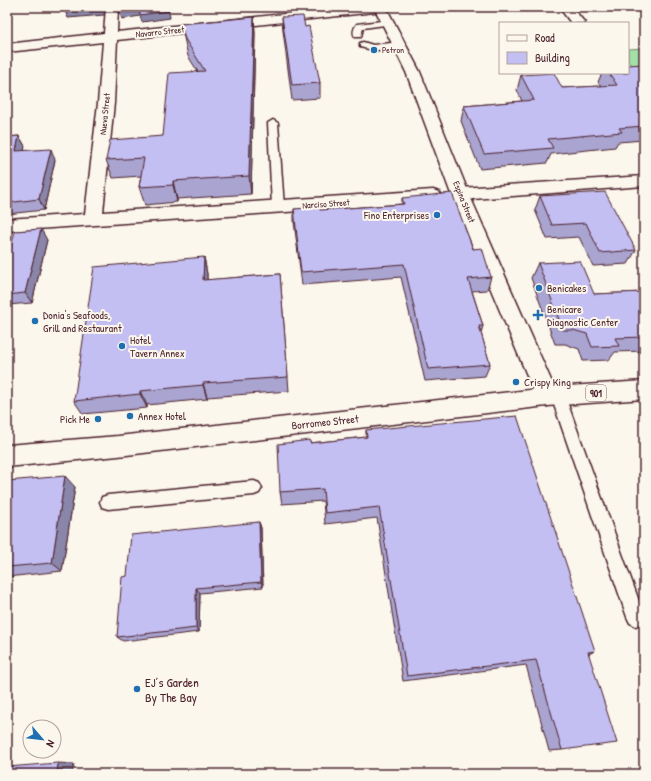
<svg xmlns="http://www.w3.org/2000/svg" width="651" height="781" font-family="'Patrick Hand',sans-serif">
<rect width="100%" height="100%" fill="#fbf7ec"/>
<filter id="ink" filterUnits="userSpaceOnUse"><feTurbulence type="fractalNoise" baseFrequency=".025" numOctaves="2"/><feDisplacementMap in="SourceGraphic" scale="8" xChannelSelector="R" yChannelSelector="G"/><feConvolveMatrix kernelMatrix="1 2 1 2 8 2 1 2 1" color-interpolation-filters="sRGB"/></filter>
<g filter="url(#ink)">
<polygon fill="#a2e0a7" stroke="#768069" points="644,48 644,74 638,75 628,61 628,49"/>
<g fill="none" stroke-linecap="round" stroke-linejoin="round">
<g stroke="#4a1f2b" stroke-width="3">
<g id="lane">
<path d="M389,20h3v4l-29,4 -2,9h-6c-3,-5 -1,-9 2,-13z"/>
<path d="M363,42l10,3 27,-3 4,3c-8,8 -34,5 -44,2v-4z"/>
<polygon points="273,120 278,123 284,207 278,211 272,207 268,123"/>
<polygon points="558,390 563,392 565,396 644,615 642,623 636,626 630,623 627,617 551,396 553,392"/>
<polygon points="254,481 259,483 262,488 259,493 254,495 108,509 102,507 100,502 102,497 108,495"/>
</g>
</g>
<g stroke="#4a1f2b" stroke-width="3">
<g id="street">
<polygon points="106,7 118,7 117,32 349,7 390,7 384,11 117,40 114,103 103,212 433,190 439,192 442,196 439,200 433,202 7,231 7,219 85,214 98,103 103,42 7,52 7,44 104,33"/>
<polygon points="559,7 572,7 585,23 571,23"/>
</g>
</g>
<g stroke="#4a1f2b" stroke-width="3">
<g id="secondary">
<polygon points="644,176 644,186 460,200 454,198 451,194 454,190 460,188"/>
<polygon points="547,388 555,390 558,397 555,404 547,406 118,456 7,467 7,445 118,436"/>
</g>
</g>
<g stroke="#4a1f2b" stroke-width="3">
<polygon id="primary" points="374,7 386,7 420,72 469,194 554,387 644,381 644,399 547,406 539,404 451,194 406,72"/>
</g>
<use href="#lane" fill="#fbf7ec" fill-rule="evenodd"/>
<use href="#street" fill="#fbf7ec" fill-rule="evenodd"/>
<use href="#secondary" fill="#fbf7ec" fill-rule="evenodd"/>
<use href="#primary" fill="#fbf7ec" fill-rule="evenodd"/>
</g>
<g fill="#a9a4d0" stroke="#4a1f2b">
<polygon points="254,17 255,34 251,194 177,199 177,202 145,205 139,187 141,176 113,178 106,160 163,136 198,72 188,56 181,24"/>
<polygon points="282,17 305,27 320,83 320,98 292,100 283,31"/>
<polygon points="644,64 644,140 618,142 615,147 551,154 547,163 480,169 461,121 464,106 522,101 517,90 521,75 562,88 601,86 598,82 602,73 628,73"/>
<polygon points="19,136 25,146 24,150 55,160 44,210 7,214 7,137"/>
<polygon points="540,196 636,250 628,264 593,266 579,237 547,239 535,210"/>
<polygon points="402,198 473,249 491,277 487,290 472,291 483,326 481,333 490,364 485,376 425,381 401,277 302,285 294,222 294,209 320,210 402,204"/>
<polygon points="47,240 32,303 7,305 7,247"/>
<polygon points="204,257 207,274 207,280 280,274 289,391 207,397 207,399 147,405 147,408 83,414 74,401"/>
<polygon points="538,263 594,294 644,292 644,351 615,352 609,360 583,361 579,349 565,344 555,344 531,278"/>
<polygon points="366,430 595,651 589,654 562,750 549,751 526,665 403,681 377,518 325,524 323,501 282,504 280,492 310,443 366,437"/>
<polygon points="7,481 75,487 62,571 7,577"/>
<polygon points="259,522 261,528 263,587 200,593 199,632 123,641 117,637 127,576"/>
</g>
<g fill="#8986a9" stroke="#4a1f2b">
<polygon points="102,7 106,7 104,15 68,18 65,11"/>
<polygon points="118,7 139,9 169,11 170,18 142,22 140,16 122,19 120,13 119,13"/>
<polygon points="254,17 255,34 251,194 249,176"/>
<polygon points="19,136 25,146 22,162 16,151"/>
<polygon points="51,149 55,160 44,210 39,199"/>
<polygon points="173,181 177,199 177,202 173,185"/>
<polygon points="41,229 47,240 32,303 25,293"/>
<polygon points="204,257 207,274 207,296 203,280"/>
<polygon points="203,383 207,397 207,399 203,385"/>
<polygon points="140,391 147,405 147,408 140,394"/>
<polygon points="65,476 75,487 62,571 52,563"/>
<polygon points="259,522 261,528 263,587 261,582"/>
<polygon points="196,588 200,593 199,632 196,628"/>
<polygon points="58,763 74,764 72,774 57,774"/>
</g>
<g fill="#c4bff2" stroke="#4a1f2b">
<polygon points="65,7 102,7 102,8 65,11"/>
<polygon points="119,7 168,7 169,11 140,15 139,9 120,12"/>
<polygon points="303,16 305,27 309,26 320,83 292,85 282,17"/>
<polygon points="254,17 249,176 173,181 173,185 139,187 144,158 106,160 110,140 163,136 169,73 205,71 185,39 181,24"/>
<polygon points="644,64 644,126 619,128 622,132 548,139 553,148 484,154 464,106 534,100 521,75 554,73 562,88 617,85 609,73 628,73 628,65"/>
<polygon points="19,136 16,151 51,149 39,199 7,203 7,137"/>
<polygon points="605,192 636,250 600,253 586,223 552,225 540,196"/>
<polygon points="452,193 473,249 482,248 491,277 468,279 483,326 479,326 490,364 428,369 404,264 301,272 294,209 320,207 320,210 404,204 402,198"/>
<polygon points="41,229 25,293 7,295 7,247 11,247 15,231"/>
<polygon points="204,257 203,280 280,274 288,377 203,383 203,385 140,391 140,394 74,401 94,267"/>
<polygon points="580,261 594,294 644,292 644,337 615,338 619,346 592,347 587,334 573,330 563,330 538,263"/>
<polygon points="517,416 595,651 588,652 617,743 562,750 536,660 407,676 379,507 325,513 323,489 280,492 278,444 310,440 310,443 367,437 366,430"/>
<polygon points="65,476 52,563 7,567 7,481"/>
<polygon points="259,522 261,582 196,588 196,628 117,637 122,577 127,576 131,535"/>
<polygon points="58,763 57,774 7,774 7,767"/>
</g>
</g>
<g fill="#1f6fb2" stroke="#fbf7ec" stroke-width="1.5">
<circle cx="374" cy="50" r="4"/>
<circle cx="437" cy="215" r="4"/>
<circle cx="539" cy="288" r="4"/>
<path d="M536 309h4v4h4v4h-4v4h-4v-4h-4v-4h4z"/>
<circle cx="35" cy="321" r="4"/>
<circle cx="122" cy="346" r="4"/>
<circle cx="516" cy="382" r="4"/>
<circle cx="130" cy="416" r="4"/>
<circle cx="98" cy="419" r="4"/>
<circle cx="137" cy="689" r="4"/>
</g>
<g text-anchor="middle" stroke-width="4" stroke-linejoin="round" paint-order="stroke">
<g font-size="9" fill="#4a1f2b" stroke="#fbf7ec">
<text transform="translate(160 32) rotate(-6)" y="3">Navarro Street</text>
<text transform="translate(105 114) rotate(-84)" y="3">Nueva Street</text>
<text transform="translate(464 202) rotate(68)" y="3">Espina Street</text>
<text transform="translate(326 204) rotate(-4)" y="3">Narciso Street</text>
</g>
<g font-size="9" fill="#4a1f2b" stroke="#fbf7ec" text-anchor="start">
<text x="382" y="53">Petron</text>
</g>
<rect fill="#fbf7ec" stroke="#7f6065" stroke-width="1" x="586" y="385" width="20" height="16" rx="3"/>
<g font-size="10" font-weight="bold" fill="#4a1f2b">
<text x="596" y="397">901</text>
</g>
<g font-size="11" fill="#4a1f2b" stroke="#fbf7ec" text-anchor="start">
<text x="429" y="219" text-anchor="end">Fino Enterprises</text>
<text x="547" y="292">Benicakes</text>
<text x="547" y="313">Benicare<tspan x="547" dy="13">Diagnostic Center</tspan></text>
<text x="43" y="319">Donia's Seafoods,<tspan x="43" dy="13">Grill and Restaurant</tspan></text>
<text x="130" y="344">Hotel<tspan x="130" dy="13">Tavern Annex</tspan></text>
<text x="524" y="386">Crispy King</text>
<text x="138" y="420">Annex Hotel</text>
<text x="90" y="423" text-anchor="end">Pick Me</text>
</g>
<g font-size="11" fill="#4a1f2b" stroke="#fbf7ec">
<text transform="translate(325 422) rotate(-6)" y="4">Borromeo Street</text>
</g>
<g font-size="13" fill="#4a1f2b" stroke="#fbf7ec" text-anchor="start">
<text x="145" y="687">EJ’s Garden<tspan x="145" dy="15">By The Bay</tspan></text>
</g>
</g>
<rect width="651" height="781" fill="none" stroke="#fbf7ec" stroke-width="24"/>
<rect x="12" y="12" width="627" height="757" fill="none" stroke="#4a1f2b" stroke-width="1.5" filter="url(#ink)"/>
<rect x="499" y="22" width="130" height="52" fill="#fbf7ec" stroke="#b4a19f"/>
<rect x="507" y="35" width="20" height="6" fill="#fbf7ec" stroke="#b4a19f"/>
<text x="535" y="42" font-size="12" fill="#4a1f2b">Road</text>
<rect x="507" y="52" width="20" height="12" fill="#c4bff2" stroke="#b4a19f"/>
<text x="535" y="62" font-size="12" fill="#4a1f2b">Building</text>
<g transform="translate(42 739) rotate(118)"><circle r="19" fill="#fbf7ec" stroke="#b4a19f"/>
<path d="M0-3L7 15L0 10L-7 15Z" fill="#1f6fb2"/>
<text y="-6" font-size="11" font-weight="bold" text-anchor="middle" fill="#4a1f2b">N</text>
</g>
</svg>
